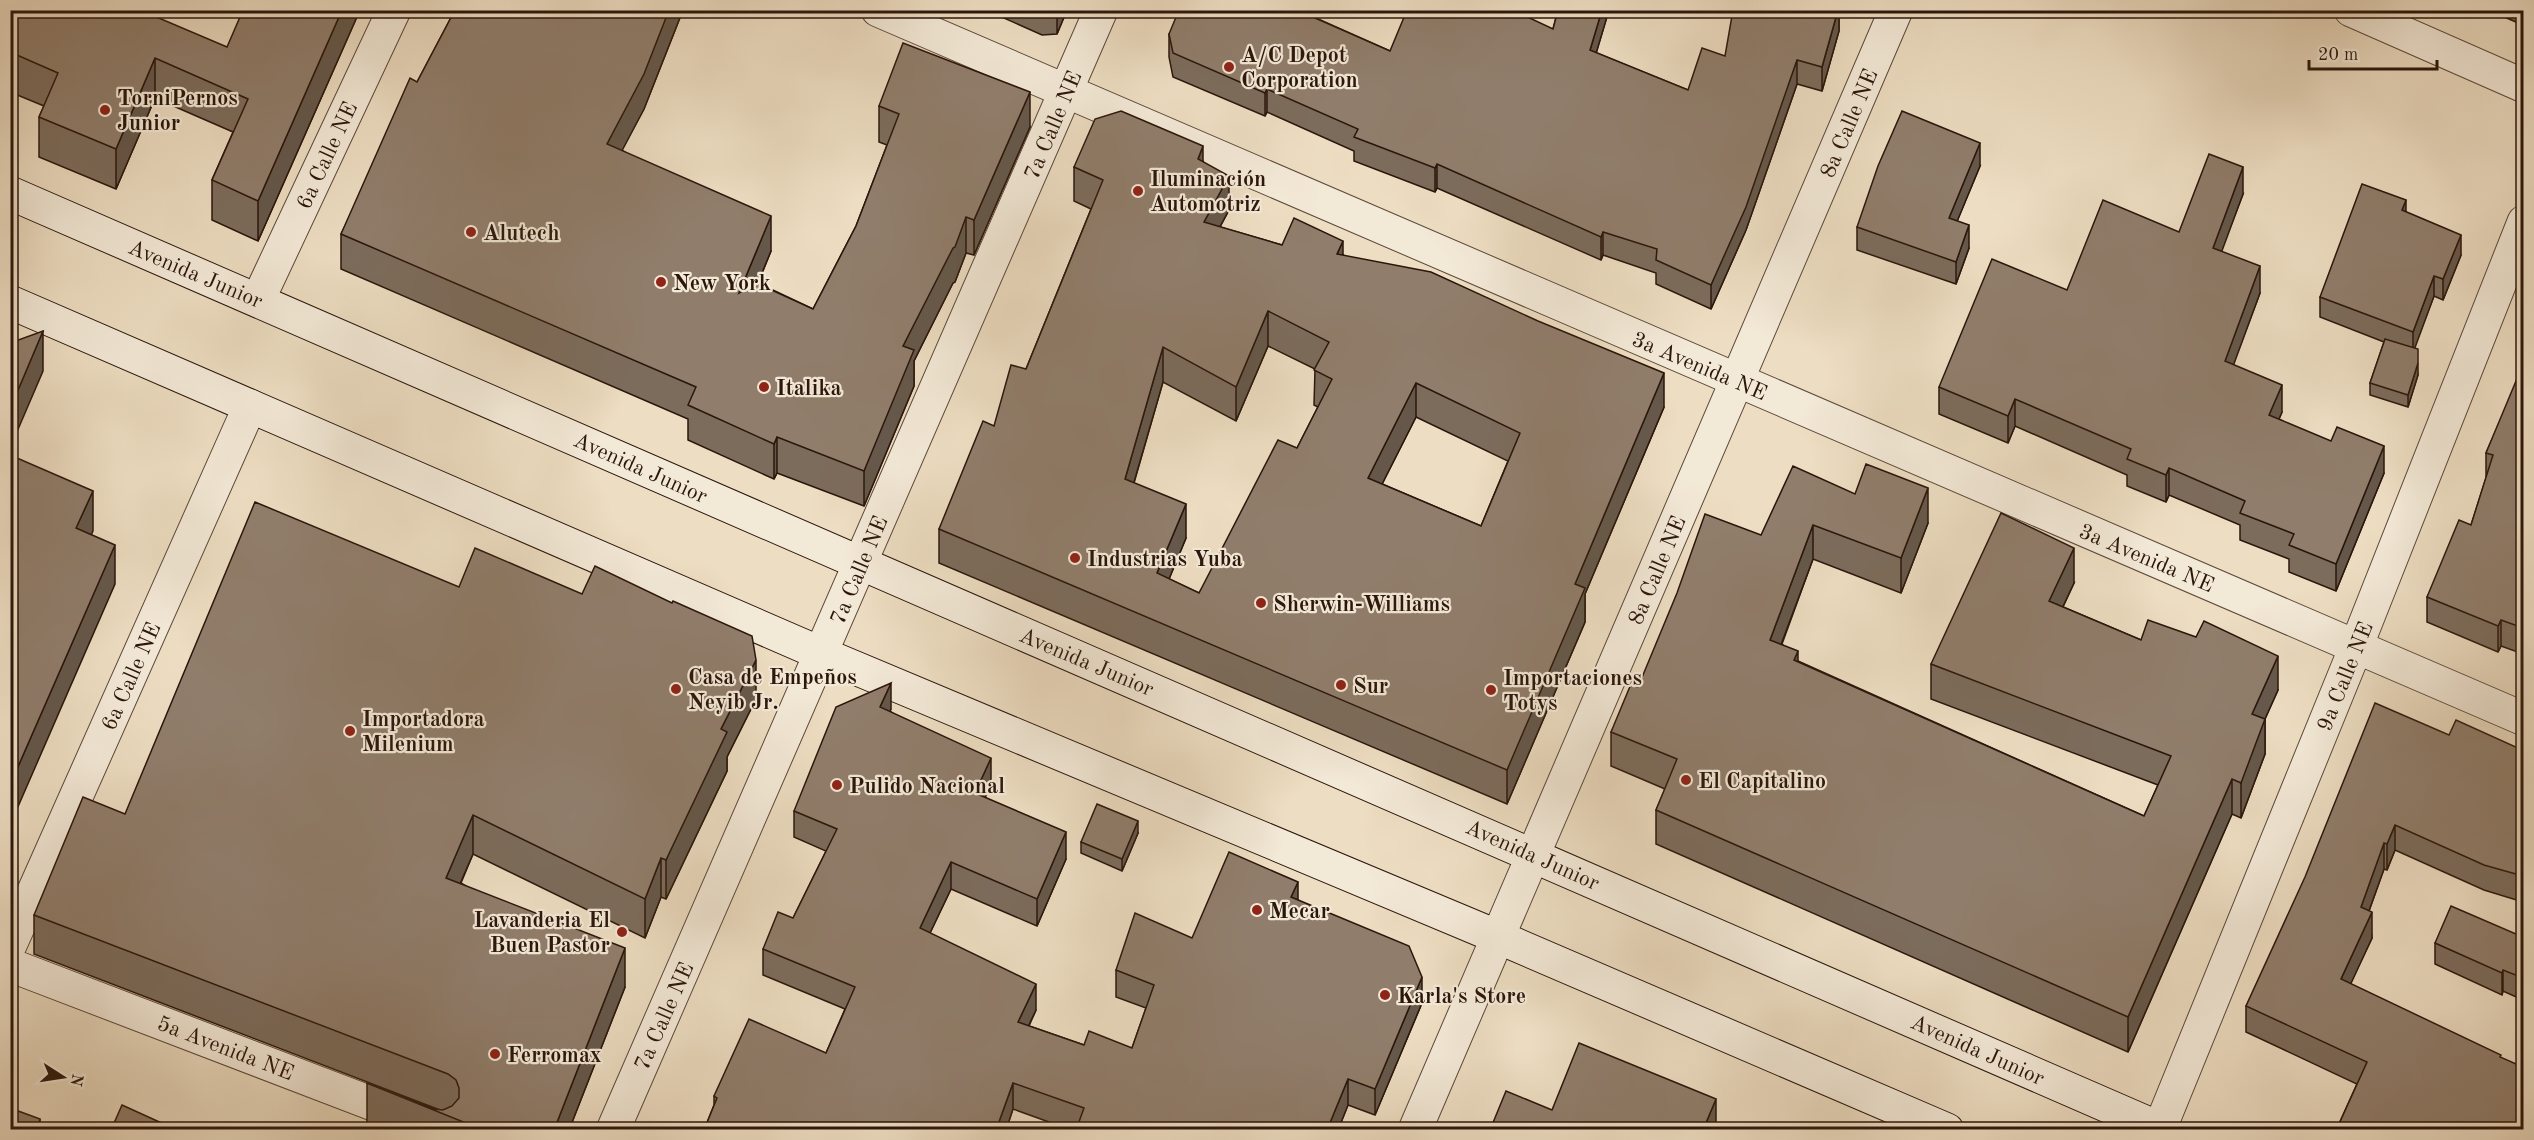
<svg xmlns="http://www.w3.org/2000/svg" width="2534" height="1140" font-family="'Old Standard TT',serif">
<rect width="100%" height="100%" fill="#edddc2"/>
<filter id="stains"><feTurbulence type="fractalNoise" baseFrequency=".00333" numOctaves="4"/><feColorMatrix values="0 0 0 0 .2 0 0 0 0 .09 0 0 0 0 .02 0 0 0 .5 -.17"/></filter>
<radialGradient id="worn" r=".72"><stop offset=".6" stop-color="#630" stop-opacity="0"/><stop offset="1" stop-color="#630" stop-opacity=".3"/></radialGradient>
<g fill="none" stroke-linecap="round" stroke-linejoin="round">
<g stroke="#5c483a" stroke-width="35">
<g id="minor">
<polyline points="878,10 2524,719"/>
<polyline points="2351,10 2524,86"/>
<polyline points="258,300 394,10"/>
<polyline points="10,945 250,406"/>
<polyline points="10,965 441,1130"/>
<polyline points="2160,1128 2356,647 2524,222"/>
</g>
</g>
<g stroke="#5c483a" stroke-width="35">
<g id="tertiary">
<polyline points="613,1130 1101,10"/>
<polyline points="1415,1130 1896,10"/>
</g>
</g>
<g stroke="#2b160c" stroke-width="35">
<g id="secondary">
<polyline points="10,193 2163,1130"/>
<polyline points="10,302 822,654 1498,937 1947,1130"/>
</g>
</g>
<use href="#minor" stroke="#f3e9d7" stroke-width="33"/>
<use href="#tertiary" stroke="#f3e9d7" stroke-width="33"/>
<use href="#secondary" stroke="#f3e9d7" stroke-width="33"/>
</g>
<g fill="#7c6c5c" stroke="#2b160c" stroke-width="1.5" fill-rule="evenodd">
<polygon points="10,10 227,47 360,10 258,241 212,220 212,180 233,132 155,98 116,189 39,157 39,117 44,106 10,92"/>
<polygon points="455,10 683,10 644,109 622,150 771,251 758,283 813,309 856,226 887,145 879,142 879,106 1030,127 974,255 966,253 955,282 953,283 914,361 914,386 864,506 777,473 774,479 688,440 688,419 341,269 341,234 417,82"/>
<polygon points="986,10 1067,10 1057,34 1042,35"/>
<polygon points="1307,10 1307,14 1390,51 1553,29 1558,10 1609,10 1596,53 1688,90 1725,56 1839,10 1839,31 1822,91 1797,84 1746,230 1711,309 1656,284 1656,273 1603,255 1601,260 1437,188 1435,192 1354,161 1354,151 1267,112 1265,116 1173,77 1169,57 1169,34"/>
<polygon points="2488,10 2523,10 2523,25"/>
<path d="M1203,161l26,49 -9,17 62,18 61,10 321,152 -79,187v28l-78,182 -568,-241v-34l55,-103 32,-57 65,-160 -17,-8v-34zM1268,346l47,23 -1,36 4,2 -21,41 -98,145 -30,-14 17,-41 -52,-55 29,-101 73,39zM1416,417l92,44 -27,65 -99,-42z"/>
<polygon points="1980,166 1957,221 1969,248 1956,284 1857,250 1857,227"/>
<polygon points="2243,194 2221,251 2260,293 2233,365 2282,412 2279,419 2384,473 2336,591 2289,572 2289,559 2240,540 2240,525 2169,495 2166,502 2127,486 2127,475 2015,426 2008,443 1939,414 1939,387 2067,290 2179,232"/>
<polygon points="2406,212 2461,255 2443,300 2434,296 2414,348 2418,375 2408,407 2370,395 2370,383 2384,342 2320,317 2320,297"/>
<polygon points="2523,369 2523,654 2501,646 2498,652 2427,622 2427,597 2471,525 2486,478 2486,453"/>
<polygon points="1855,494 1928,523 1901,593 1813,559 1782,644 1798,661 2144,816 2158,785 1931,699 1931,664 2074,583 2063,607 2141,640 2278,690 2265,719 2265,754 2241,818 2232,814 2128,1052 1656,844 1656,810 1665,789 1611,766 1611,732 1638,687 1761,535"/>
<polygon points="459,587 756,699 727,757 727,771 666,899 661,897 645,938 473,854 461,883 625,987 569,1130 386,1130 367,1122 367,1083 434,1109 440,1110 34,954 34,915 125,814"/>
<polygon points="891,709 890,711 991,785 985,797 1066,859 1037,926 951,889 930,933 1036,1010 1029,1026 1084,1045 1132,1048 1146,1008 1116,997 1116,970 1192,938 1298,901 1422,1003 1375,1115 1348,1105 1338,1130 1071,1130 1013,1109 1006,1130 704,1130 714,1105 714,1096 826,1053 845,1009 763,975 763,949 793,918 826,851 794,837 794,811"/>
<polygon points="2449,735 2520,749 2523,741 2523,902 2484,890 2395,850 2387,870 2384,869 2369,911 2372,938 2350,984 2501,1058 2523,1130 2339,1130 2339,1124 2357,1084 2246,1032 2246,1006"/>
<polygon points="1138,833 1122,871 1081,853 1081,842"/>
<polygon points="2523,937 2523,1000 2503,991 2502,995 2435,964 2435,943"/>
</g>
<g fill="#65584b" stroke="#2b160c" stroke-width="1.5">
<polygon points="342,10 360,10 258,241 258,201"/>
<polygon points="669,10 683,10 644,109 607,179 607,144"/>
<polygon points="1057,10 1067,10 1057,34"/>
<polygon points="1302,10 1307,10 1307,21 1301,35"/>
<polygon points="1602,10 1609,10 1590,74 1590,50"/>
<polygon points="1838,10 1839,10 1839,31 1822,91 1822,67"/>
<polygon points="155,58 155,98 116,189 116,149"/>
<polygon points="1797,60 1797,84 1746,230 1711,309 1711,285"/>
<polygon points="1267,89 1267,112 1265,116 1265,93"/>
<polygon points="1030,92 1030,127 974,255 974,220"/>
<polygon points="1980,143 1980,166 1949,241 1949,218"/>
<polygon points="1203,146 1203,181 1198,159"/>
<polygon points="1437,164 1437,188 1435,192 1435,168"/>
<polygon points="2243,167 2243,194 2213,275 2213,248"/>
<polygon points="1229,176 1229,210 1204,256 1204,222"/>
<polygon points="2406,200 2406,220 2402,210"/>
<polygon points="771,216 771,251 739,329 739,293"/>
<polygon points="966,217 966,253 955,282 953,283 914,361 914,386 864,506 864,471 903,346"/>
<polygon points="1969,225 1969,248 1956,284 1956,262"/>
<polygon points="1603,232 1603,255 1601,260 1601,237"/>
<polygon points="2461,235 2461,255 2443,300 2443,279"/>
<polygon points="1343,241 1343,275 1337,254"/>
<polygon points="2260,266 2260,293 2225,388 2225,361"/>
<polygon points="2434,276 2434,296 2413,353 2413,332"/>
<polygon points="1268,311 1268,346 1236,421 1236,387"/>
<polygon points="43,331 43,371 10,448 10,409"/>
<polygon points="1163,347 1163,382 1125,513 1125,479"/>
<polygon points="2418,363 2418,375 2408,407 2408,395"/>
<polygon points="1664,373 1664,407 1585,594 1585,622 1507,804 1507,770 1575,584"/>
<polygon points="1416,383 1416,417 1368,512 1368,478"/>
<polygon points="2282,385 2282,412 2269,442 2269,415"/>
<polygon points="2015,399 2015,426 2008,443 2008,416"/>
<polygon points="777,437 777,473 774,479 774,444"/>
<polygon points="2384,446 2384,473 2336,591 2336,564"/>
<polygon points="2169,468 2169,495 2166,502 2166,475"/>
<polygon points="1928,488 1928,523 1901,593 1901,558"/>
<polygon points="93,491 93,531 76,568 76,528"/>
<polygon points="1186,504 1186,538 1157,608 1157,573"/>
<polygon points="1813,525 1813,559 1770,674 1770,640"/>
<polygon points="115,545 115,584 10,825 10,785"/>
<polygon points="2074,548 2074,583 2049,636 2049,601"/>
<polygon points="2501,620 2501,646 2498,652 2498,626"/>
<polygon points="1798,651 1798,686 1794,660"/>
<polygon points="2278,656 2278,690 2265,719 2265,754 2241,818 2241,783 2252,714"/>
<polygon points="756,660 756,699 727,757 727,771 666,899 666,860 721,729"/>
<polygon points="891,683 891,709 880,733 880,707"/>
<polygon points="991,758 991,785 975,819 975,793"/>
<polygon points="2232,779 2232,814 2128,1052 2128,1017"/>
<polygon points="473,815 473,854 446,916 446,878"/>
<polygon points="1138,821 1138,833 1122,871 1122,859"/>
<polygon points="2395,825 2395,850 2387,870 2387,844"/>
<polygon points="1066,832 1066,859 1037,926 1037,899"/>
<polygon points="2384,843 2384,869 2361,933 2361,907"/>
<polygon points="661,858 661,897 645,938 645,899"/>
<polygon points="951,862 951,889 920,954 920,928"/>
<polygon points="1298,882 1298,908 1291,897"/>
<polygon points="2372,912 2372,938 2341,1005 2341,979"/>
<polygon points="625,948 625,987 569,1130 554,1130"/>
<polygon points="2503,970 2503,991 2502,995 2502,973"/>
<polygon points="1422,977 1422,1003 1375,1115 1375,1089"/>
<polygon points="1036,984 1036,1010 1018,1048 1018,1022"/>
<polygon points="1348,1079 1348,1105 1338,1130 1327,1130"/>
<polygon points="1013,1083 1013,1109 1006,1130 996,1130"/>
<polygon points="1716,1099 1716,1130 1703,1130"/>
<polygon points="40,1119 40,1130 37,1130"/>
</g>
<g fill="#907d6b" stroke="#2b160c" stroke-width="1.5" fill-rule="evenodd">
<polygon points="10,10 140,10 227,47 243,10 342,10 258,201 212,180 248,99 155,58 116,149 39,117 58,73 10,52"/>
<polygon points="455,10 669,10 644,74 607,144 771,216 739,293 756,283 813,309 856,226 899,114 879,106 903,43 1030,92 974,220 966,217 955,247 953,248 903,346 914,350 864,471 777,437 774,444 688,405 696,387 341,234 410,78 417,82"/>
<polygon points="1179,10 1302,10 1301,12 1390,51 1407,10 1510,10 1521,14 1553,29 1558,10 1602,10 1590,50 1688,90 1702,48 1725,56 1733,10 1838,10 1822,67 1797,60 1746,207 1711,285 1656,260 1657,249 1603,232 1601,237 1437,164 1435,168 1354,137 1358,129 1267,89 1265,93 1173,53 1169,34"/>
<path d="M1121,111l82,35 -5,13 31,17 -25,46 78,23 12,-27 49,23 -6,13 94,18 107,49 126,52 -89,211 10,4 -78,182 -568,-241 44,-108 11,5 17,-61 15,4 77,-189 -29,-13 21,-48zM1268,311l61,31 -15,28 18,9 -35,69 -19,-8 -79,153 -42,-20 29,-69 -61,-25 38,-132 73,40zM1416,383l104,50 -39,93 -113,-48z"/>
<polygon points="1902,111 1980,143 1949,218 1969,225 1956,262 1857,227 1878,166"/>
<polygon points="2209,154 2243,167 2213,248 2260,266 2225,361 2282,385 2269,415 2331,441 2337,427 2384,446 2336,564 2289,545 2294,534 2240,513 2245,501 2169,468 2166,475 2127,459 2131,449 2015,399 2008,416 1939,387 1992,259 2067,290 2103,200 2179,232"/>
<polygon points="2362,184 2406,200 2402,210 2461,235 2443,279 2434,276 2413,332 2320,297"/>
<polygon points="43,331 10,409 10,343"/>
<polygon points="2385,339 2418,349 2418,363 2408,395 2370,383"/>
<polygon points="2521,369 2523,369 2523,628 2501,620 2498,626 2427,597 2459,520 2471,525 2493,455 2486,453"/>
<polygon points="10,455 93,491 76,528 115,545 10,785"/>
<polygon points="1866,464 1928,488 1901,558 1813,525 1770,640 1798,651 1794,660 2144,816 2171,756 1931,664 2001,513 2074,548 2049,601 2141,640 2148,620 2196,637 2204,621 2278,656 2252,714 2265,719 2241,783 2232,779 2128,1017 1656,810 1677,759 1611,732 1631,684 1638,687 1677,593 1705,514 1761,535 1793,466 1855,494"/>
<polygon points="255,502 459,587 475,548 582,594 595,566 672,603 673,601 752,636 756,660 721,729 727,732 666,860 661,858 645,899 473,815 446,878 625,948 554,1130 483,1130 367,1083 434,1109 443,1110 452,1106 459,1098 459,1088 456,1080 448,1074 34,915 83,797 125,814"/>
<polygon points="891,683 880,707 991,758 975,793 1066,832 1037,899 951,862 920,928 1036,984 1018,1022 1084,1045 1089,1031 1132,1048 1154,985 1116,970 1135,913 1192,938 1229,852 1298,882 1291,897 1409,946 1422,977 1375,1089 1348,1079 1327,1130 1076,1130 1084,1108 1013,1083 996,1130 947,1130 940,1127 939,1130 704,1130 717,1098 714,1096 749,1019 826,1053 855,987 763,949 778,912 793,918 837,829 794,811 836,707"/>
<polygon points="2375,703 2449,735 2456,720 2520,749 2523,741 2523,876 2484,865 2395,825 2387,844 2384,843 2361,907 2372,912 2341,979 2501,1055 2500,1057 2523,1067 2523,1130 2350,1130 2339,1124 2367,1062 2246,1006 2305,877"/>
<polygon points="1097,804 1138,821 1122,859 1081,842"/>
<polygon points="2451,906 2523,937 2523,978 2503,970 2502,973 2435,943"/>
<polygon points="1579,1043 1716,1099 1703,1130 1490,1130 1506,1091 1552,1110"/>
<polygon points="122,1105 177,1130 111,1130"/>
<polygon points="10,1108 40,1119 37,1130 10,1130"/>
</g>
<g fill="#8f2418" stroke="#f3e9d7" stroke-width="2">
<circle cx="1229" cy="67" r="6"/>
<circle cx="105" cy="110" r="6"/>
<circle cx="1138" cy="191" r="6"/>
<circle cx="471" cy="232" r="6"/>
<circle cx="661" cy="282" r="6"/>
<circle cx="764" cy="387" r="6"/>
<circle cx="1075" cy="558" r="6"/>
<circle cx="1261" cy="603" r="6"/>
<circle cx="1341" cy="685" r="6"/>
<circle cx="676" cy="689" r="6"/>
<circle cx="1491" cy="690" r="6"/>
<circle cx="350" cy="731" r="6"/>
<circle cx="1686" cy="780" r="6"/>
<circle cx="837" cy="785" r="6"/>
<circle cx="1257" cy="910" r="6"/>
<circle cx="622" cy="932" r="6"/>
<circle cx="1385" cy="995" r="6"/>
<circle cx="495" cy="1054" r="6"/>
</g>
<g text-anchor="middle" stroke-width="4.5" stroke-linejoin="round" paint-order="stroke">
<g font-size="22" font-weight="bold" fill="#2b160c" stroke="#f3e9d7" text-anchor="start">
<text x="1241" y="62">A/C Depot<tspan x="1241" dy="25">Corporation</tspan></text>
<text x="117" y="105">TorniPernos<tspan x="117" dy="25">Junior</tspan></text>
<text x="1150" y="186">Iluminación<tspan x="1150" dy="25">Automotriz</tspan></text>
<text x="483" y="240">Alutech</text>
<text x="673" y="290">New York</text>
<text x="776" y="395">Italika</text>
<text x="1087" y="566">Industrias Yuba</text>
<text x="1273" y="611">Sherwin-Williams</text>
<text x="688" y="684">Casa de Empeños<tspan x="688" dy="25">Neyib Jr.</tspan></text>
<text x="1503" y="685">Importaciones<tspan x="1503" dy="25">Totys</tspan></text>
<text x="1353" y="693">Sur</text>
<text x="362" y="726">Importadora<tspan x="362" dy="25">Milenium</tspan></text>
<text x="1698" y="788">El Capitalino</text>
<text x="849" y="793">Pulido Nacional</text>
<text x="1269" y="918">Mecar</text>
<text x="610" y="927" text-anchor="end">Lavanderia El<tspan x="610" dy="25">Buen Pastor</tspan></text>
<text x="1397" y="1003">Karla's Store</text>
<text x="507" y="1062">Ferromax</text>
</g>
<g font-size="22" fill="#2b160c" stroke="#f3e9d7">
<text transform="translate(1848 123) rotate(-67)" y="8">8a Calle NE</text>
<text transform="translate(1052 125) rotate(-67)" y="8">7a Calle NE</text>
<text transform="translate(326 155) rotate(-65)" y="8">6a Calle NE</text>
<text transform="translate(196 273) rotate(23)" y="8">Avenida Junior</text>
<text transform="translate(1700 365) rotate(23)" y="8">3a Avenida NE</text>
<text transform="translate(641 467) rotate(24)" y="8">Avenida Junior</text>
<text transform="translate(2147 557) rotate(23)" y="8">3a Avenida NE</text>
<text transform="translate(858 570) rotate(-67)" y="8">7a Calle NE</text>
<text transform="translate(1656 570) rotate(-67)" y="8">8a Calle NE</text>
<text transform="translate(1087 661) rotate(23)" y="8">Avenida Junior</text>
<text transform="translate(130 676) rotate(-66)" y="8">6a Calle NE</text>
<text transform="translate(2344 676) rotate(-68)" y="8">9a Calle NE</text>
<text transform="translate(1533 854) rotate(24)" y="8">Avenida Junior</text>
<text transform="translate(663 1016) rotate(-66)" y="8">7a Calle NE</text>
<text transform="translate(226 1047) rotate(21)" y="8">5a Avenida NE</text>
<text transform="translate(1978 1049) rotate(24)" y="8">Avenida Junior</text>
</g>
</g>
<rect width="2534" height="1140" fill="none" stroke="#edddc2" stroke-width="36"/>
<rect x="12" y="12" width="2510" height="1116" fill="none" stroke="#2b160c" stroke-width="3"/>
<rect x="18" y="18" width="2498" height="1104" fill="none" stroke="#2b160c" stroke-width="1.5"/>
<g transform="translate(63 1077) rotate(102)" stroke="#f3e9d7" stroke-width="4.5" paint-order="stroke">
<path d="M0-4.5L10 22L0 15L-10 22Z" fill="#2b160c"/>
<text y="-9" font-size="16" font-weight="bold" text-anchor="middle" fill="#2b160c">N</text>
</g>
<path d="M2309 60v9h128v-9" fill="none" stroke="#2b160c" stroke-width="3"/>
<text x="2318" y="60" font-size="18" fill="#2b160c" stroke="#f3e9d7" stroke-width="4.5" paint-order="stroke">20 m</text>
<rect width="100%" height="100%" filter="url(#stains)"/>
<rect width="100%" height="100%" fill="url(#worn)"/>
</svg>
